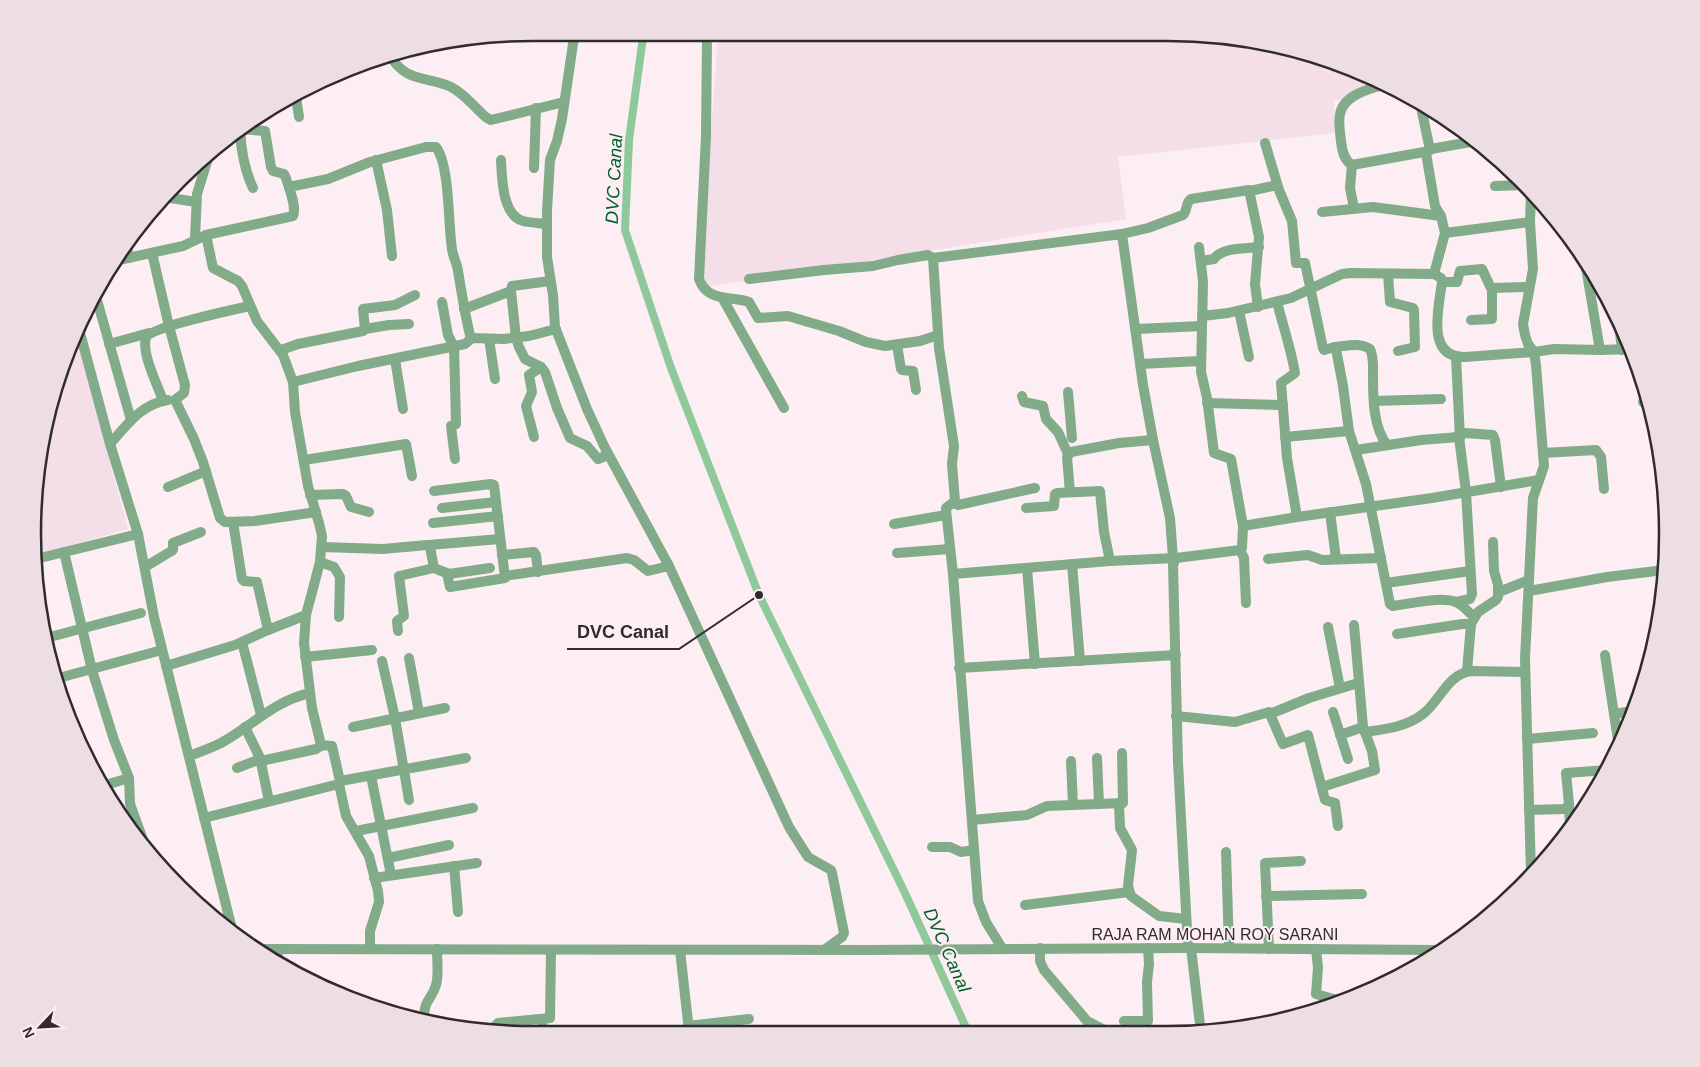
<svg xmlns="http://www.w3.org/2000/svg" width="1700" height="1067" font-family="Arial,sans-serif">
<rect width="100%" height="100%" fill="#fdeef4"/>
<g fill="#f4dee7">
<polygon points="718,37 1232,37 1358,71 1390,89 1334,101 1334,133 1118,157 1126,219 700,288"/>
<polygon points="76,335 128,529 36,556 33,533 42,436 59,372"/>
</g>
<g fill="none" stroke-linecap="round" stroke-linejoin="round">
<polyline stroke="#8fc89b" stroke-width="8" points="643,37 629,140 625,230 671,368 759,595 905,893 968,1032"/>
<g stroke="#81ab89" stroke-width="10">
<polyline points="574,37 562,119 557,141 550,160 547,211 547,257 553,295 555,327 587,409 605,448 669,566 789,827 808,857 831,870 832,873 844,933 842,937 824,950"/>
<path d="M707,37l-1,99 -7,143c8,23 32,17 50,23l9,16 30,-2 51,15 27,11 19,4 35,-5 18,-6"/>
<path d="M390,55c15,28 38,21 61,32 14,7 24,21 36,31l4,2 73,-18"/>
<polyline points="296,97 299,117"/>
<polyline points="1421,107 1430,150"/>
<path d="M240,129c1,22 4,40 13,59"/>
<path d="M1265,143l14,47 13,31 4,42h9l18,85 1,2 11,-3 1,2 7,37 6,45 17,53 24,120 3,2c16,-2 48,-10 63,-4 7,3 12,10 18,15"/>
<polyline points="1426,153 1431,149 1476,141"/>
<polyline points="376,160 387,210 392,256"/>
<path d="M501,160c1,18 1,55 22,61 8,2 16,2 24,3"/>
<polyline points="1352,165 1350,188 1354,208"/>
<polyline points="534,168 536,108"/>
<polyline points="1495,186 1524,185"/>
<path d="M289,187l39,-8 42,-17 56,-15h10c14,18 12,78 16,102 1,8 5,14 6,22 4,23 7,45 13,68"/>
<polyline points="1250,191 1277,185"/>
<polyline points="164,197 196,202"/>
<polyline points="1322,212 1373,207 1441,216"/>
<polyline points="1445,233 1530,222"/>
<path d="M1122,234l26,-6 35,-13c5,-5 2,-12 8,-16l58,-9 10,47 -4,47 3,23"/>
<polyline points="195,239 197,194 209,155"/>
<polyline points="126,243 129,258"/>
<polyline points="152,253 169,326 185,385 184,393 176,399 176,402 194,439 203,462 220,518 225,522 255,521 316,512"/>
<path d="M114,261l69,-15 23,-11 87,-19c4,-10 -4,-27 -7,-38l-2,-4 -11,-3 -2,-4 -6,-36 -25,-2"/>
<path d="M1201,261l13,-2c8,-12 31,-10 45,-12"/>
<polyline points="1585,262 1600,350"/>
<polyline points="1388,274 1390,302 1413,308 1414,310 1415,347 1398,351"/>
<path d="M1434,274l7,4 1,4c-3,25 -17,76 23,75l69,-5 20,-3 46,1 30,-1"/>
<polyline points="749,279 824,270 873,266 898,260 928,255 933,258"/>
<polyline points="1442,282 1457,282 1460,271 1482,269 1491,288 1529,287"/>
<polyline points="511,291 516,338 519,347 525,359 541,367 545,372 557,408 570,438 587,446 598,459 608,455"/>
<polyline points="95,293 131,420"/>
<polyline points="723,299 784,408"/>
<polyline points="442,302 448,335 454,347 456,422 456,424 451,426 455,459"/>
<path d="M1277,302c6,24 14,47 18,71l-14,10 6,75 10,59"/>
<polyline points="464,309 511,291 512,286 550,281"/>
<polyline points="1239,311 1249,357"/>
<path d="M1202,316l26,-3 63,-15 51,-24 8,-1 84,1 11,-41 -4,-17 -6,-10 -9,-53 -2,-1 -72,13c-8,-5 -10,-14 -11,-24 -1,-9 -3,-18 -1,-27 3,-18 28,-25 43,-29"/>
<polyline points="1471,320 1492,319 1492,288"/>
<polyline points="1619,324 1622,350"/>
<polyline points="79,329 110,444 138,534 154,617 233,933"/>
<polyline points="365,329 389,325 409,324"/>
<polyline points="1136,329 1202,326"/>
<polyline points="489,339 495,379"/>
<polyline points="109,344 149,333"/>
<polyline points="897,345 901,369 902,370 913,371 916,390"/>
<path d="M1335,347c11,-1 25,-5 35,2 4,8 3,18 3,27 0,22 0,51 14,69"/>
<polyline points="281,350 298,344 363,331 365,329 363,309 395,305 415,295"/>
<polyline points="1456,357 1460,438"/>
<polyline points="395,359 403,409"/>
<polyline points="1140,364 1200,361"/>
<polyline points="293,382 358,366 465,344 472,338 504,339 529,336 556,329"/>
<polyline points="1068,392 1072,438"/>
<polyline points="1022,396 1024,402 1043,406 1046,419 1058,432 1068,454"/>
<path d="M163,401c-5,-16 -22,-47 -17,-64 3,-9 90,-28 104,-31"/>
<polyline points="1374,401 1441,399"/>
<polyline points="1643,402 1648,401"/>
<polyline points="1207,403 1283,405"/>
<polyline points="1457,436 1465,433 1493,435 1495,440 1501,487"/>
<polyline points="534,437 526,406 532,392 529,375 541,367"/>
<polyline points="1285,437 1349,431"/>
<path d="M110,444c17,-19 31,-40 58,-44"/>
<polyline points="1356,450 1421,440 1459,437 1466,492 1472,594 1470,599 1456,602"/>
<polyline points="1543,453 1596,450 1601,457 1604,489"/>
<polyline points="304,460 406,444 412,476"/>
<polyline points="168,487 206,471"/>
<polyline points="434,491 491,484 494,485 505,578 450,587 447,574"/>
<polyline points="1070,492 1067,457 1071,452 1119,443 1153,440"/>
<polyline points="310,495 343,494 346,496 351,507 369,512"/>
<polyline points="954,503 958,505 1035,488"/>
<polyline points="442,508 496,502"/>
<polyline points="1026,508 1054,506 1055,494 1057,493 1100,491 1104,532 1110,561"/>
<polyline points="1330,512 1336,559"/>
<polyline points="233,522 242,579 244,581 257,582 268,630"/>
<polyline points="1665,522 1665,535"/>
<polyline points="433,523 498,516"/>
<polyline points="894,524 946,515"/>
<polyline points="1243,526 1297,517 1432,498 1539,480"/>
<polyline points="429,545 500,539"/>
<polyline points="322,547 383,549 427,545 430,547 434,568 449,574 490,568"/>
<polyline points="1240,550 1244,558 1246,603"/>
<polyline points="64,552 92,670 114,740 129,778 130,804 146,848"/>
<polyline points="897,553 950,549"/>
<polyline points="502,555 534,552 536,555 538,572"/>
<polyline points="36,559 138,534"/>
<polyline points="1268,559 1308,555 1322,560 1381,558"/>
<polyline points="320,562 334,567 340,577 339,617"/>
<polyline points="1072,564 1080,661"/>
<polyline points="145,567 173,550 173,543 201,532"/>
<polyline points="1027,568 1035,664"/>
<polyline points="953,574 1110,561 1176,558"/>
<polyline points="505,576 627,558 634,560 648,571 669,566"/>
<polyline points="1386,583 1470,571"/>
<polyline points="1529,591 1607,577 1664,570"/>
<polyline points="1499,592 1529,580"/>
<polyline points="1661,597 1663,572 1666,568"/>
<polyline points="1328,627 1340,688"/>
<polyline points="398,631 397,621 404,616 399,576 434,568"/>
<polyline points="1397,634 1462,624 1471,624"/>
<polyline points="46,638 141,613"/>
<polyline points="242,642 261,715"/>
<polyline points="1605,655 1619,747"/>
<polyline points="305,657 372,650"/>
<polyline points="409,658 419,713"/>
<polyline points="382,661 395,718 409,800"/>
<polyline points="166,666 235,645 268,630 306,615"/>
<polyline points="959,668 1176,655"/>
<polyline points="1467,671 1471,624 1478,612 1496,600 1498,597 1498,585 1494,571 1493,542"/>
<polyline points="55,679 162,650"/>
<polyline points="1333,712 1348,759"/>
<polyline points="1270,714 1309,698 1358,683"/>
<polyline points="1614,714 1632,711"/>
<polyline points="1176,716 1235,722 1269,712 1283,744 1308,735 1325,800 1335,803 1338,826"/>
<polyline points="245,727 260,758 269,801"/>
<polyline points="353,727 445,708"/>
<path d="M1365,732c21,-3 41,-5 58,-18 17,-13 25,-41 49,-43l53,1"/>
<polyline points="1340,735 1363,727"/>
<polyline points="1527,739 1593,733"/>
<path d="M189,756c11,-4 22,-8 32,-13 31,-17 53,-42 89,-50"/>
<polyline points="1097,758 1099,804"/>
<polyline points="261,761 316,749 321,746"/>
<polyline points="1071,761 1073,805"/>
<polyline points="237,768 260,759"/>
<polyline points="371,776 391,875"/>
<polyline points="340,781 466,758"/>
<polyline points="339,784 346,816 369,856 378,891 379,902 370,931 370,949"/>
<polyline points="102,786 129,778"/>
<polyline points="1322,787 1375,770 1372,751 1363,727 1354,625"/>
<polyline points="1119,803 1120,828 1132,850 1128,886 1131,896 1159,916 1186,919"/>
<polyline points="1569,804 1570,828"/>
<polyline points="1529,810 1565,809 1569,804 1566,773 1607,770"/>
<polyline points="204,818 339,784 340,781 332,746 321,745 312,708 304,643 306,615 320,562 322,536 319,523 308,486 295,412 293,382 283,355 257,321 242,286 238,281 213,268 206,235"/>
<polyline points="972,820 1027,815 1047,806 1123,803 1122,753"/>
<polyline points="356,831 473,808"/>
<polyline points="932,847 950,847 961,852 974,850"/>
<polyline points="1226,852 1229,948"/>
<polyline points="388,858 449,845"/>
<polyline points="454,866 458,912"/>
<polyline points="1531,874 1525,659 1533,498 1544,466 1536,365 1534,352 1528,344 1525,335 1523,324 1533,269 1530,222 1531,192"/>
<polyline points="374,878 477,863"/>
<polyline points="1266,896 1362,894"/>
<polyline points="1025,905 1129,892"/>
<polyline points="1002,948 986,922 978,901 953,574 946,510 946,508 955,501 952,464 954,446 939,348 933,258 1122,234 1143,385 1153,440 1170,518 1173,558"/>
<polyline points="1040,948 1040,961 1044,970 1087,1021 1110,1033"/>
<polyline points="1188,948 1178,762 1173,565 1176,558 1240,550 1242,548 1243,526 1231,459 1214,453 1207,398 1201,372 1203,282 1199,247"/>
<polyline points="1191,948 1201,1033"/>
<polyline points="260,949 865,950 1188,948 1437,950"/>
<polyline points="277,949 278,959"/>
<polyline points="1269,949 1265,863 1301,861"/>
<polyline points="1316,949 1318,968 1316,994 1341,1001"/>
<polyline points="680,950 689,1031"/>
<path d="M424,1018c0,-19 8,-18 12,-33 3,-10 1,-24 1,-36"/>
<polyline points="542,1020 543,1031"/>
<polyline points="1124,1021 1148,1021 1147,982 1149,964 1148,948"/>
<polyline points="688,1026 749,1019"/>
<polyline points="497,1030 496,1025 498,1023 550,1018 551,950"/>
</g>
</g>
<g text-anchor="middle" stroke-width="4" stroke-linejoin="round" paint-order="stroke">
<g font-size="16" fill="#312b2e" stroke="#fdeef4">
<text x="1215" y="940">RAJA RAM MOHAN ROY SARANI</text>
</g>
<g font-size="18" font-style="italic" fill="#00602a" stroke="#fdeef4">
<text transform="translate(614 179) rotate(-87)" y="6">DVC Canal</text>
<text transform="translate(947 950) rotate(66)" y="6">DVC Canal</text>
</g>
</g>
<path d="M0 0H1700V1067H0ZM533 41H1167A492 492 0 0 1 1659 533V534A492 492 0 0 1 1167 1026H533A492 492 0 0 1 41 534V533A492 492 0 0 1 533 41Z" fill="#eddee4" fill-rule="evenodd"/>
<path fill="none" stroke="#312b2e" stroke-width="2.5" d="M533 41H1167A492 492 0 0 1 1659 533V534A492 492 0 0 1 1167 1026H533A492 492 0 0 1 41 534V533A492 492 0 0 1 533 41Z"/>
<path fill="none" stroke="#312b2e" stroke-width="2" d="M759 595L679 649H567"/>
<circle fill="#312b2e" stroke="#fdeef4" stroke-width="2" cx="759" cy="595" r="5"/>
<g font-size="18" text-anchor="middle" font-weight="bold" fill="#312b2e" stroke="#fdeef4" stroke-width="4" stroke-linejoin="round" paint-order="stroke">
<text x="623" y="638">DVC Canal</text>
</g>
<g transform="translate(40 1027) rotate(245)" stroke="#fdeef4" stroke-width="4" paint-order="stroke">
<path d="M0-4L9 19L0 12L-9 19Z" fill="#312b2e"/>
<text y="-8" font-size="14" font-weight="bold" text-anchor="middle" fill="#312b2e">N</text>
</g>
</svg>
